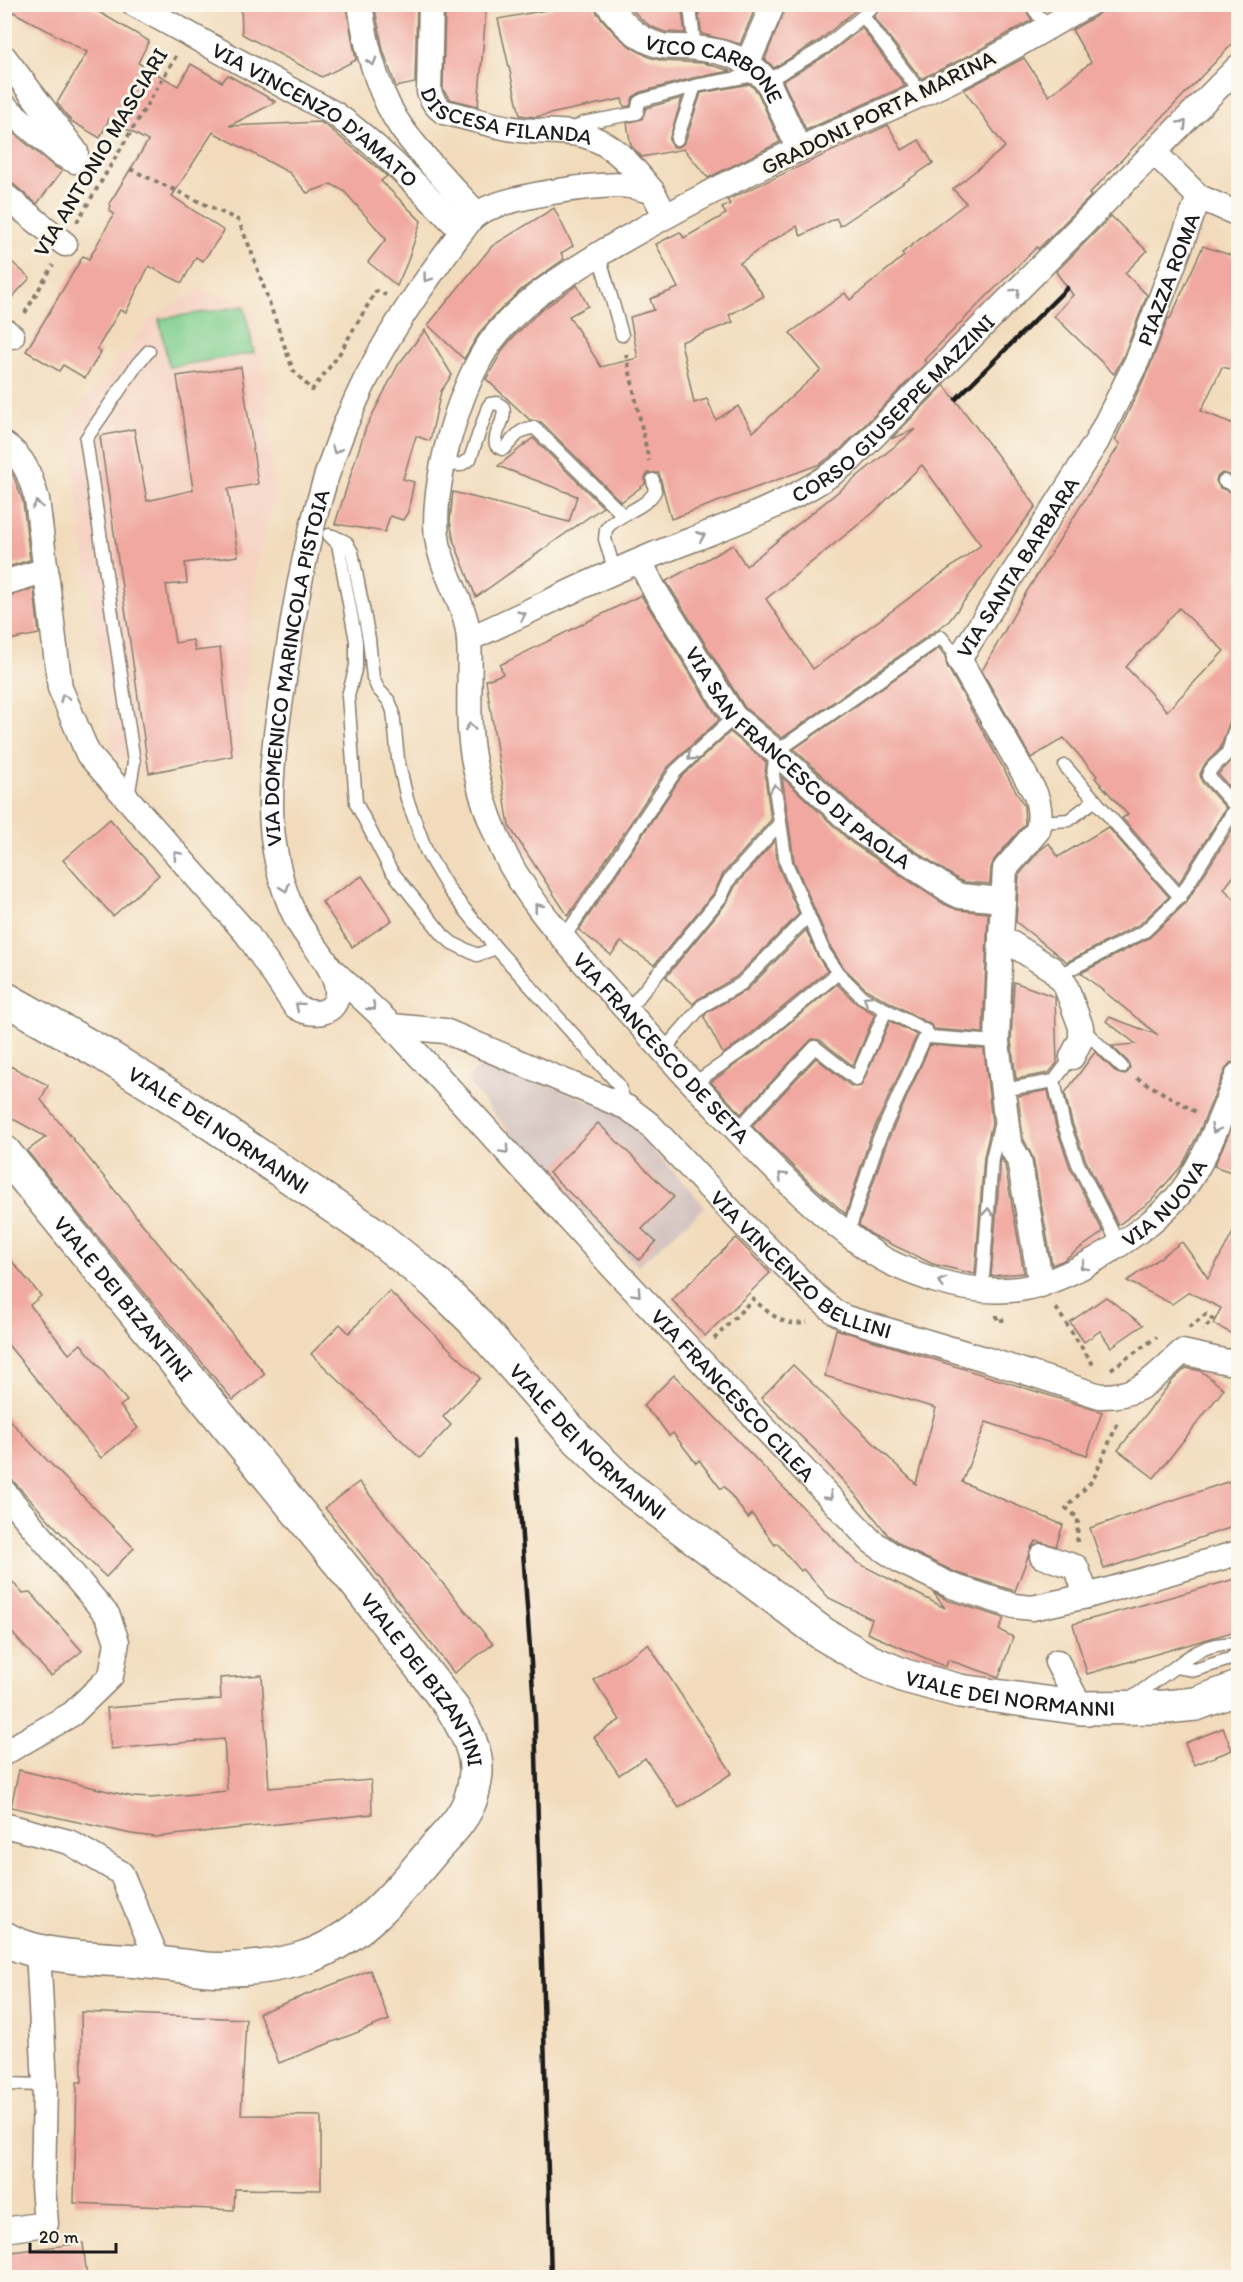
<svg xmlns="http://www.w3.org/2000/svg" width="1243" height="2282" font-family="Itim,sans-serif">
<rect width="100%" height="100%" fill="#fbf7ec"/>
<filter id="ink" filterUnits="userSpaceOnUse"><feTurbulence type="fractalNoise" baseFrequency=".0167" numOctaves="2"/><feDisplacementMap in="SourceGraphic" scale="12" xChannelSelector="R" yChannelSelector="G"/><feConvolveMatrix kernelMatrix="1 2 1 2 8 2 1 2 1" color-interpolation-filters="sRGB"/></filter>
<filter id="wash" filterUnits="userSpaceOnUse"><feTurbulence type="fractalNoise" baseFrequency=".008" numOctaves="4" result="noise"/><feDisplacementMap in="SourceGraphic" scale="24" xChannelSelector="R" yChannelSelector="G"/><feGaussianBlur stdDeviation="1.35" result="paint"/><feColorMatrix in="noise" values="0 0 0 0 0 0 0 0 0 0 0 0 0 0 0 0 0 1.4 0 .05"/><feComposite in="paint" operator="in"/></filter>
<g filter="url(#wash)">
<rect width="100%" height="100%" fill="#f2dbbc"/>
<polygon fill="#f5d2c2" points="199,289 248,304 266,377 274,503 256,564 240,757 146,775 112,752 67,422 154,316"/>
<polygon fill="#d1bfbd" points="487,1059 621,1114 705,1207 638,1266 543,1173 466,1080"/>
<polygon fill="#7fce8e" stroke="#4e7555" stroke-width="1.5" points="244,306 254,353 169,367 159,319"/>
<g id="blocks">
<g fill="#f0a8a0" fill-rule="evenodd">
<polygon points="4,4 85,4 149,41 138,63 178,86 191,64 222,82 228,75 276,102 229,126 320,122 328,127 387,176 381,181 421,221 407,263 397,286 368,262 386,239 344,191 331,184 307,193 290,173 213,132 172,196 224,231 203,261 196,257 182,283 149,266 126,312 120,310 97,349 101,352 85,378 63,365 59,371 26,351 83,256 89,259 114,214 109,210 111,206 109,204 148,141 109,119 100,138 71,121 57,103 87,52 4,7"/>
<polygon points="241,4 346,4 356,60 322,77 242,34"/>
<polygon points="374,4 417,4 415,83 396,87 383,50"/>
<polygon points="551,4 594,4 597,13 616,35 631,47 649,57 664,61 704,63 731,71 693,78 641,92 633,97 630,106 624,107 622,99 535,117 520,115 498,19 552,9"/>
<polygon points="627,4 677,4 682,12 685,33 665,32 652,27 641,19"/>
<polygon points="697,4 757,4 740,44 702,34"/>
<polygon points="787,4 863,4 820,40 774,68 765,59"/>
<polygon points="883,4 1022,4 1032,20 970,55 921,79 874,17"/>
<polygon points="1102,4 1239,4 1239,37 1089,194 1091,196 1038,249 1037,247 978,305 924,360 926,363 841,449 820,464 671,519 659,473 648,473 645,478 645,484 621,502 541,422 530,420 486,379 504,348 515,335 539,312 577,285 588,306 569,316 601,367 638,358 630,317 654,310 650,299 678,288 656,244 680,232 684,238 726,214 722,208 730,204 727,200 888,125 902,150 919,140 933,163 840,226 836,218 801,236 797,226 770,242 740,263 764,296 729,315 733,322 681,342 694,403 707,399 716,420 738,406 753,432 821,370 790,333 845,293 850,300 904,256 902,253 966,203 953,189 1005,147 964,90 1024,58 1049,96 1091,62 1072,30 1096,16 1101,11"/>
<polygon points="445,8 486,11 478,106 450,99 443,90"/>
<polygon points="862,28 905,86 806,130 783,81 829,54"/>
<polygon points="750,84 758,93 780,142 708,178 684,149 642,157 631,146 627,123 642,119 646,108 682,98 669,140 674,147 679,147 685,142 701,93"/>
<polygon points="4,125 52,165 62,171 37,204 13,184 4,181"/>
<polygon points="554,208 573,246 561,253 564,259 522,289 494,316 480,332 464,359 428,325 492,246"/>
<polygon points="1111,216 1147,251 1125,273 1147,295 1124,355 1114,374 1054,316 1073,295 1056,272"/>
<path d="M1203,246l36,12v113l-17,-4 -21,44 38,15v52l-17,-5 -5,4 -1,4 4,7 19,7v222l-5,1 -5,6 -9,25 -15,15 -5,10 2,8 24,26 -47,75 -57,-65 6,-3 -33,-37 2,-2 -33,-38 -33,20 -49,-87 45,-80 93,-147 -5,-4 35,-74 18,-48 2,1zM1179,608l45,43 -57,60 -41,-44z"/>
<polygon points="4,255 30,278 4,306"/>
<polygon points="425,330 452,375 441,391 430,441 416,436 403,479 414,482 408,512 403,520 390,516 385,532 335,524 366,427 398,365"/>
<polygon points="241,367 258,484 228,489 238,556 185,563 187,583 166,585 175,643 193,640 195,651 220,648 232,756 149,773 100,436 134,429 147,501 193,490 177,376"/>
<path d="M944,385l92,121 -87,115 -167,117 -37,-30 -79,-127 67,-36 13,21 170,-137 -25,10zM922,465l59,80 -168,124 -47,-70 108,-87z"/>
<polygon points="533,438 603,507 476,597 454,542 450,521 453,492 569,522 577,496 498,466"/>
<polygon points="4,463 13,475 23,502 30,560 4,568"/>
<polygon points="34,589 39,634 9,640 4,597"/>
<polygon points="641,595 719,720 668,767 568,916 509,826 486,680 503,674 500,665"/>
<polygon points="939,648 945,656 947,666 1024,806 1025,824 994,860 991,868 990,884 964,882 959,880 869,820 794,749"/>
<polygon points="730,732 766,762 765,776 771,820 723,874 714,893 654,965 621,942 611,955 579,930 681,777"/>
<polygon points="1239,746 1239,796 1237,796 1218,774 1232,761"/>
<polygon points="782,777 852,843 944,904 958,910 988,913 983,1033 934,1029 930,1024 867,990 844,968 831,948 794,861"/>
<polygon points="110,819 159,875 113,916 63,860"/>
<polygon points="1239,819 1239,869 1224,889 1239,903 1239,1061 1230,1063 1225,1070 1199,1132 1183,1164 1151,1201 1118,1225 1086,1161 1072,1123 1065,1093 1095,1052 1117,1073 1124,1075 1128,1072 1130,1068 1128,1062 1112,1046 1136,1044 1106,1021 1109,1017 1158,1035 1081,973 1149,938 1186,903"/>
<polygon points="1108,827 1169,897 1140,924 1067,962 1016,922 1019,875 1039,851 1049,843 1058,857"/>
<polygon points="774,841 778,866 799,914 736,977 698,999 693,1004 666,977 727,902 736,885"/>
<polygon points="362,876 392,920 352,947 322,902"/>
<polygon points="806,930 817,955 827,971 748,1036 723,1054 704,1017 707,1012 747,990"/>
<polygon points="1014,982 1055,997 1057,1063 1049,1073 1016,1079 1011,1041"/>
<polygon points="837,984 856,1003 875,1014 853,1066 820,1040 812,1039 741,1114 711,1082 758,1049"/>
<polygon points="890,1021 917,1035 870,1138 846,1214 809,1182 752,1126 816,1058 851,1086 856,1087 861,1086"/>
<polygon points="930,1045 984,1049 992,1123 984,1157 975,1274 933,1264 874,1236 859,1225 886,1144"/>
<polygon points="4,1063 48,1085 41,1100 265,1374 233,1400 27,1151 46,1137 4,1114"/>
<polygon points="1048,1090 1056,1127 1070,1167 1103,1232 1062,1261 1052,1265 1033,1158 1023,1138 1018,1096"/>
<polygon points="1239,1112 1239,1175 1214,1166"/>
<polygon points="598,1123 674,1197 642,1229 656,1242 639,1260 549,1173"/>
<polygon points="1001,1157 1005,1165 1024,1273 991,1276"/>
<polygon points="1239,1222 1239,1337 1213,1324 1221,1308 1189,1292 1172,1304 1127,1281 1182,1242 1208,1278"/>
<polygon points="736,1238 770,1273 705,1336 672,1300"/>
<polygon points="4,1252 41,1296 30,1305 69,1354 81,1344 127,1401 120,1406 138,1428 101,1458 4,1340"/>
<polygon points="389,1291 480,1378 443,1417 451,1425 420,1458 311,1354 340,1324 349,1333"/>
<polygon points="1106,1297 1143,1325 1111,1347 1100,1331 1084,1342 1070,1322"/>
<polygon points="836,1329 1102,1412 1087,1455 986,1422 962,1482 1063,1525 1056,1546 1036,1541 1032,1546 1015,1591 957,1573 909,1550 888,1535 863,1503 816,1451 761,1398 793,1365 916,1484 936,1408 825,1376"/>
<polygon points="1186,1368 1201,1371 1224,1389 1154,1478 1118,1450 1172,1381"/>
<polygon points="674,1375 856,1562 945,1608 933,1592 947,1600 1004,1618 999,1630 1013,1637 999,1677 948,1660 946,1667 867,1633 872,1619 829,1598 803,1569 801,1571 777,1543 775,1545 752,1514 748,1518 724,1486 721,1489 699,1460 696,1463 673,1433 669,1436 659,1422 643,1406"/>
<polygon points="4,1414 42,1455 134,1548 106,1577 60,1532 4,1471"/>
<polygon points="1239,1478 1239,1525 1104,1569 1090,1528"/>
<polygon points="359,1482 493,1644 454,1673 325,1508"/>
<polygon points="4,1572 22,1593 30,1592 82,1651 51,1676 4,1624"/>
<polygon points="1239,1578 1239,1630 1087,1674 1073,1624"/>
<polygon points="648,1644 732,1773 679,1808 645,1758 619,1775 594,1737 620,1720 594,1680"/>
<polygon points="262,1675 269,1788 371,1780 372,1814 155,1837 131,1834 11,1807 19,1770 133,1797 151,1798 227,1791 224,1739 111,1749 107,1708 221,1699 220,1678"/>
<polygon points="1223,1728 1232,1750 1194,1765 1185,1743"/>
<polygon points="370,1970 389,2020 279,2063 259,2013"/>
<polygon points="81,2012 246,2019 241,2115 321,2116 321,2190 235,2189 234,2210 74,2203 77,2082 82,2082"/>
<polygon points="83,2243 87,2277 4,2277 4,2253"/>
</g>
</g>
</g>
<g filter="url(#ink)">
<use href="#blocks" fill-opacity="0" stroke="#877c6c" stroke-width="1.5"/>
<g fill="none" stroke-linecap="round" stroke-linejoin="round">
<g stroke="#877c6c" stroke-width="15">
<g id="lane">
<polyline points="516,4 537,4"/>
<polyline points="685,4 690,8 695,48"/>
<polyline points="1030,4 1047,27"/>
<polyline points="863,16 875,4"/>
<polyline points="767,81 825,47 863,16 921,93"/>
<polyline points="571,131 583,123 637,113 639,102 643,100 695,86 760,74"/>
<polyline points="677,139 695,86"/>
<polyline points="599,255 622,335"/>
<path d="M444,464l16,1 10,-6 18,-52 2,-3 7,-1 6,4c4,14 -10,25 -7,38l6,4 3,-1c9,-9 15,-21 30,-20l88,87"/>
<polyline points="1224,481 1238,487"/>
<polyline points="329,535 338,544 356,641 356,666 348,696 356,803 390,869 443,935 452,943 477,955 496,948 618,1084 627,1107"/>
<polyline points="333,536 346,542 352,552 369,639 373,678 378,689 389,701 393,711 398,759 407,799 427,853 449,890 496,948"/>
<path d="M615,572l-10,-33 1,-10c12,-16 40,-20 49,-38l-2,-11"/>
<polyline points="959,659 941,637 776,752 773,775 786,863 824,952 838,973 862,997 926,1031 929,1037 997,1042"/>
<polyline points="1065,766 1180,897"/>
<polyline points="128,797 134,762 86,439 138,363 149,351"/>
<path d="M1236,807l-28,-31c2,-11 14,-14 19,-23 6,-10 3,-19 11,-28"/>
<polyline points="1040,822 1069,820 1095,800"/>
<polyline points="563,939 675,772 734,717"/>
<polyline points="1059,975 1145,931 1180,897 1238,804"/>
<polyline points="627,1011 721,897 729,880 779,824"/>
<polyline points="1082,1028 1122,1067"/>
<polyline points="663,1051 702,1006 741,984 808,916"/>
<polyline points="1054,1081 1064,1125 1078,1164 1119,1245"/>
<polyline points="693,1084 753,1043 838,973"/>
<polyline points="1003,1090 1054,1081 1072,1057"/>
<polyline points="736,1131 815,1047 856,1079 886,1010"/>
<polyline points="848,1233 878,1141 927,1033"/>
<polyline points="982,1291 992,1158 1000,1126"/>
<path d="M1175,1667c18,-15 39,-26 63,-23"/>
<polyline points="1129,1700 1175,1667 1195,1670 1230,1659 1238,1652"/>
<polyline points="4,2084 45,2085"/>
</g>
</g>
<g stroke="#877c6c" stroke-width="27">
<g id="street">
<path id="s1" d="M134,4l201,110c47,34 86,76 127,117 4,-5 9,-13 15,-17 24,-17 124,-32 153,-28 8,1 15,4 23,6l12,23"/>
<path d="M360,4c6,44 17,90 43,126 22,30 49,57 74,84"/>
<path id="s2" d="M431,4l-2,88c3,9 7,15 15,20 25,6 52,15 77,18 25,3 56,-1 78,11 23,11 38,32 54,51"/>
<path id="s3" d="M608,4c15,20 30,36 54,42 11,2 22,0 33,2 31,3 57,11 75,38l29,63"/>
<path id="s4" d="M1088,4c-42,24 -84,50 -128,72 -50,25 -103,46 -154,70 -68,31 -135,66 -200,104 -43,27 -83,49 -114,90 -32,42 -64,152 -54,203 6,34 29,63 31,97 2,30 -1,60 1,90 2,37 13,74 28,109 22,52 60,94 98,137 30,33 60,67 90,100 60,63 117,129 189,178 19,12 40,20 62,27 68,20 111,8 171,-29 25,-16 50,-33 70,-56 28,-34 43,-81 60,-121"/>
<polyline points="4,57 76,152 75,161 61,154 4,106"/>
<polyline points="748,62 773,4"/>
<polyline points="4,195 65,244"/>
<polyline points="1199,197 1238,214"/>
<polyline points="4,330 12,336"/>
<path id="s5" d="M4,444c21,14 26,32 33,55l23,189 28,66 159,180 48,72c16,12 44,9 42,-16 -3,-27 -29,-48 -40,-70 -17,-33 -26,-77 -26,-115 0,-47 8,-93 15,-139 13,-91 31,-182 70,-266 27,-61 67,-116 106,-169"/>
<path id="s6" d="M640,561l14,28 80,128 42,35 84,79 92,61 8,4 43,4"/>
<polyline points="4,583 46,570"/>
<path id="s7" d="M469,639c60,-27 119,-57 179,-82 66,-27 147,-52 202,-97l388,-393"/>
<polyline points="1001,937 997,1042 1009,1143 1019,1160 1041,1285"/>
<path id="s8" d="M331,969l61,57 227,248 252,267 31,21 50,24 62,20 18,2 55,-12 151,-43"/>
<path id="s9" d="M392,1026l53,5 183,77 21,16 98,104 70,69 18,15 11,6 139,41 115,37c41,1 53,-18 82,-44l46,10 10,-2"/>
<path id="s10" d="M1072,1057l9,-18v-12l-16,-43 -13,-15 -51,-32 4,-68 33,-39c3,-13 2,-24 -3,-37l-76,-134 138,-218 40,-80 62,-164 -44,-44"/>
<polyline points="4,1492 108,1616 117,1642 111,1676 72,1714 4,1753"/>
<polyline points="1042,1556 1076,1567 1087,1596"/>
<polyline points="1057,1662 1081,1708"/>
<polyline points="4,1825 69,1842 121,1873 159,1963"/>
<polyline points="4,2230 46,2224 43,2186 45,2085 38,1949"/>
</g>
</g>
<g stroke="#877c6c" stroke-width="36">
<g id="secondary">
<path id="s11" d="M4,998l101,57 84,53 185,126 60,48 39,38 102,116 51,50 197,148 46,27 36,15 55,15 121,17 84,-1 31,-3 42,-16"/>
<path id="s12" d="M4,1152l353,432 96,125c11,19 24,40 23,63 -1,11 -3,22 -7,31 -7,17 -21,31 -33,44 -37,45 -80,97 -139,113 -28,7 -62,11 -91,9 -23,-3 -45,-6 -68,-8 -40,-3 -99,-2 -134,-23"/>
</g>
</g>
<g stroke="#877c6c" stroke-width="4" stroke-dasharray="4.5 4.5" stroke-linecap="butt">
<polyline points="130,169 238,220 250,248 293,370 312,390 338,356 376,291 386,295"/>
<polyline points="77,222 176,56"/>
<polyline points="25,313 53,265"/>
<polyline points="626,354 649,461"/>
<polyline points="1137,1078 1196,1112"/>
<polyline points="1056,1308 1094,1366"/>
<polyline points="997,1315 997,1321 1007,1319"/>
<polyline points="1189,1328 1206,1314 1213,1320 1203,1330"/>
<path d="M714,1339l39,-40c15,13 32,30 54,23"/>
<polyline points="1111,1369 1157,1337"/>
<polyline points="1077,1542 1078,1518 1066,1508 1093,1480 1118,1422"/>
</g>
<use href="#lane" stroke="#fff" stroke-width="12"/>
<use href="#street" stroke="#fff" stroke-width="24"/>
<use href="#secondary" stroke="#fff" stroke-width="33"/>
<g stroke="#1c1c1c" stroke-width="4.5">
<polyline points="956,399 1067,288"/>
<polyline points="515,1439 535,1718 551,2278"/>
</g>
</g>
<defs><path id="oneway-chevron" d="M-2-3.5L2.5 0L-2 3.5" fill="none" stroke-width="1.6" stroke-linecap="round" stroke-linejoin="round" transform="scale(1.5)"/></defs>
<g stroke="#999">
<use href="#oneway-chevron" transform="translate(372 62) rotate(74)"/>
<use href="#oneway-chevron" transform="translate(1183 124) rotate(-46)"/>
<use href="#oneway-chevron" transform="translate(427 278) rotate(126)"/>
<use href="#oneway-chevron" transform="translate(1016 292) rotate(-45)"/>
<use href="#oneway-chevron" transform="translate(336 450) rotate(111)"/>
<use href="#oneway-chevron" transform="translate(37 505) rotate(-99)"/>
<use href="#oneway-chevron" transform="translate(701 536) rotate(-22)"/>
<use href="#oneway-chevron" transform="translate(522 615) rotate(-25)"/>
<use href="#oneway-chevron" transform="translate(64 698) rotate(-113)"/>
<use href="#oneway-chevron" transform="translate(470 727) rotate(-93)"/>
<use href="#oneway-chevron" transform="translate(691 757) rotate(137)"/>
<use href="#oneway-chevron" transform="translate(775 788) rotate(-99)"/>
<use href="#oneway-chevron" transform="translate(177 855) rotate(-131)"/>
<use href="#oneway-chevron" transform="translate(285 888) rotate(70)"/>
<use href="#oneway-chevron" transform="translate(538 907) rotate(-129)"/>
<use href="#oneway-chevron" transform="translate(867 999) rotate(-148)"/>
<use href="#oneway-chevron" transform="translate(299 1006) rotate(-140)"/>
<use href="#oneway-chevron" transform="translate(372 1007) rotate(42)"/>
<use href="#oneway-chevron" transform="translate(1215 1129) rotate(115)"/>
<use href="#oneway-chevron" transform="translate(505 1150) rotate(47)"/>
<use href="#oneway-chevron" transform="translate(782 1176) rotate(-136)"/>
<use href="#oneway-chevron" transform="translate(988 1212) rotate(-86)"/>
<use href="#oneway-chevron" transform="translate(1084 1266) rotate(151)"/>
<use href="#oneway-chevron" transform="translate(942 1282) rotate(-164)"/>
<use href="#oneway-chevron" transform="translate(637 1293) rotate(47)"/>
<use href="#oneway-chevron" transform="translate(829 1496) rotate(46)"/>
</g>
</g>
<g text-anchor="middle" stroke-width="6" stroke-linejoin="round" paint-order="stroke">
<g font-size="22" fill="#1c1c1c" stroke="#fbf7ec">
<text dy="8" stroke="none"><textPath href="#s3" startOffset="130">VICO CARBONE</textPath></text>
<text dy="8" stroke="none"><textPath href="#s2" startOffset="174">DISCESA FILANDA</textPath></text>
<text transform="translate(878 112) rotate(-26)" y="8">GRADONI PORTA MARINA</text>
<text dy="8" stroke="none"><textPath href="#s1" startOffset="213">VIA VINCENZO D'AMATO</textPath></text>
<text transform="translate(100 152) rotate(-59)" y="8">VIA ANTONIO MASCIARI</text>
<text dy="8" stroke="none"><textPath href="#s10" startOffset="904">PIAZZA ROMA</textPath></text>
<text dy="8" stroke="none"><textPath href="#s7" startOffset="488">CORSO GIUSEPPE MAZZINI</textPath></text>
<text dy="8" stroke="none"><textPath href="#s10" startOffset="578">VIA SANTA BARBARA</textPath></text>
<text dy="8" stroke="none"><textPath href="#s5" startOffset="1052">VIA DOMENICO MARINCOLA PISTOIA</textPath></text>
<text dy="8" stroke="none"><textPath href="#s6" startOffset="256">VIA SAN FRANCESCO DI PAOLA</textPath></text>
<text dy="8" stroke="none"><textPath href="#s4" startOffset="1473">VIA FRANCESCO DE SETA</textPath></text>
<text dy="8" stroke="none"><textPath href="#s11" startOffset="252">VIALE DEI NORMANNI</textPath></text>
<text dy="8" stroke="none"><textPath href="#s4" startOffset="2094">VIA NUOVA</textPath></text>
<text dy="8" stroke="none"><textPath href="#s9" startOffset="488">VIA VINCENZO BELLINI</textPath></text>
<text dy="8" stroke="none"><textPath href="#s12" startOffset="189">VIALE DEI BIZANTINI</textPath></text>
<text dy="8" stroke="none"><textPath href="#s8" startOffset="586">VIA FRANCESCO CILEA</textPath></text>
<text dy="8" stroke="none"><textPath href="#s11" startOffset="738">VIALE DEI NORMANNI</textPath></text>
<text dy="8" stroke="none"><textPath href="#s12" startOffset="675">VIALE DEI BIZANTINI</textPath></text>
<text dy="8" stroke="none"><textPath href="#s11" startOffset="1242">VIALE DEI NORMANNI</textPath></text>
</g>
</g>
<rect width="1243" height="2282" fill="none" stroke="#fbf7ec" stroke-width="24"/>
<path d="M30 2243v9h86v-9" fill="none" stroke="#1c1c1c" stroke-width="3"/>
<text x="39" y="2243" font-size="18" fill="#1c1c1c" stroke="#fbf7ec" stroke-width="4.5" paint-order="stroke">20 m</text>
</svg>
